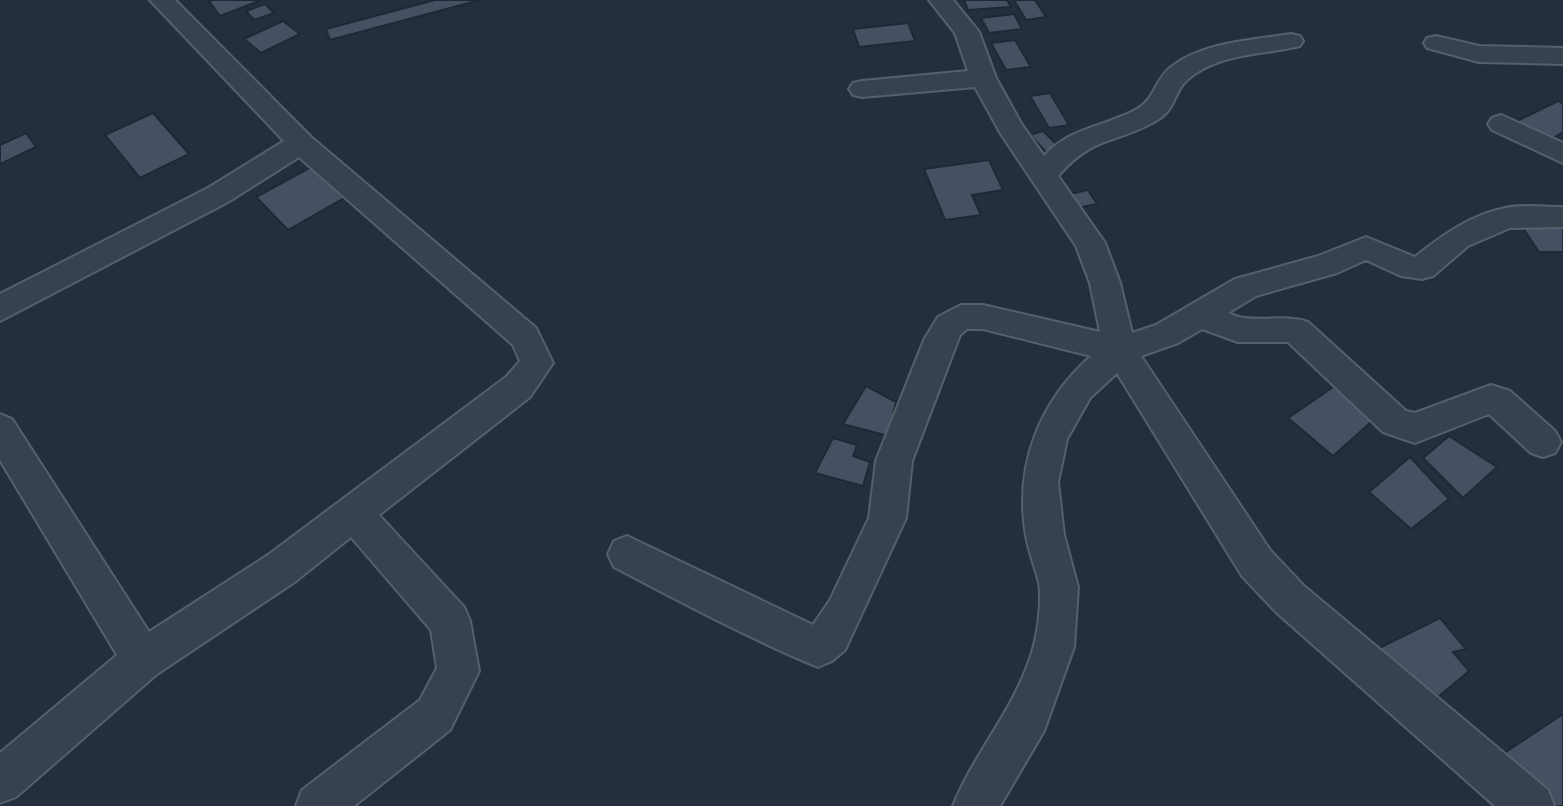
<svg xmlns="http://www.w3.org/2000/svg" width="1563" height="806" font-family="'Nunito Sans',sans-serif">
<rect width="100%" height="100%" fill="#242f3e"/>
<g fill="#455162" stroke="#1f2835" stroke-width="2">
<polygon points="213,0 258,0 259,1 220,16 209,1"/>
<polygon points="435,0 480,0 330,40 326,29"/>
<polygon points="964,0 1007,0 1011,7 968,10"/>
<polygon points="1014,0 1035,0 1046,17 1026,20"/>
<polygon points="265,4 274,13 254,20 246,11"/>
<polygon points="1014,14 1022,29 989,33 981,18"/>
<polygon points="283,21 300,34 261,53 244,39"/>
<polygon points="908,23 915,41 859,47 853,29"/>
<polygon points="1015,40 1031,67 1006,70 991,43"/>
<polygon points="1050,93 1069,125 1049,128 1030,96"/>
<polygon points="1558,101 1563,104 1563,132 1548,141 1513,123"/>
<polygon points="153,113 189,154 140,178 105,135"/>
<polygon points="1043,131 1062,150 1049,155 1030,135"/>
<polygon points="26,133 36,147 0,164 0,145"/>
<polygon points="989,160 1003,190 972,195 981,215 945,220 924,169"/>
<polygon points="311,167 344,198 288,230 256,197"/>
<polygon points="1088,190 1097,204 1078,208 1069,194"/>
<polygon points="1563,227 1563,252 1539,252 1523,228"/>
<polygon points="1339,383 1379,415 1333,456 1288,418"/>
<polygon points="866,386 896,402 888,436 843,424"/>
<polygon points="1449,436 1497,467 1463,498 1423,458"/>
<polygon points="833,438 857,445 853,456 870,462 863,486 815,473"/>
<polygon points="1410,457 1449,499 1411,529 1369,492"/>
<polygon points="1440,618 1466,649 1453,652 1469,671 1425,708 1379,648"/>
<polygon points="1563,714 1563,806 1542,806 1486,765"/>
</g>
<g fill="none" stroke-linecap="round" stroke-linejoin="round">
<g stroke="#565f6c" stroke-width="4">
<g id="minor">
<polygon points="150,0 175,0 311,137 536,328 553,363 530,397 379,515 464,607 470,621 479,671 450,730 354,806 296,806 302,790 420,700 437,668 431,630 351,537 296,581 157,674 16,797 0,803 0,753 117,655 0,460 0,414 12,419 149,632 268,555 506,377 520,361 513,345 299,157 228,202 0,321 0,294 208,188 284,141"/>
<path d="M929,0h24l26,32 17,46 26,47 22,31c26,-29 61,-29 93,-47 18,-10 18,-30 34,-42 32,-25 82,-27 120,-33l9,2 3,5 -3,5c-37,9 -83,7 -113,34 -15,14 -10,30 -33,42 -42,23 -60,13 -96,54l47,67 15,40 12,50 24,-8 79,-46 83,-23 48,-19 49,20c27,-22 56,-42 90,-49 18,-4 39,-1 58,-1v20l-53,1 -42,18 -35,30 -11,3 -21,-3 -35,-16 -29,13 -81,23 -28,17c24,12 54,0 80,9l98,89 9,2 76,-28 19,6 45,40 6,11 -6,11 -12,4 -12,-4 -42,-39 -74,29 -32,-11 -95,-90h-50l-36,-13 -24,14 -37,13 129,194 34,36 244,204 6,16h-59l-219,-194 -34,-36 -125,-203 -27,25 -23,41 -9,43 6,53 14,52 -4,60 -30,84 -44,75h-47c22,-55 63,-98 80,-157 5,-17 9,-49 6,-66 -4,-16 -10,-31 -13,-47 -12,-70 13,-134 65,-180l-108,-27h-16l-7,6 -48,126 -6,57 -61,132 -13,11 -14,6c-70,-29 -137,-65 -204,-100l-6,-13 6,-13 13,-5 186,89 17,-25 39,-82 7,-57 48,-121 14,-23 23,-12h22l117,27 -10,-49 -14,-37 -75,-112 -26,-47 -113,10 -9,-2 -4,-6 4,-6 9,-2 106,-10 -13,-38z"/>
<polygon points="1436,36 1479,46 1563,48 1563,64 1479,62 1427,48 1424,43 1427,38"/>
<polygon points="1501,115 1563,143 1563,163 1492,130 1488,124 1492,118"/>
</g>
</g>
<use href="#minor" fill="#38414e" fill-rule="evenodd"/>
</g>
</svg>
